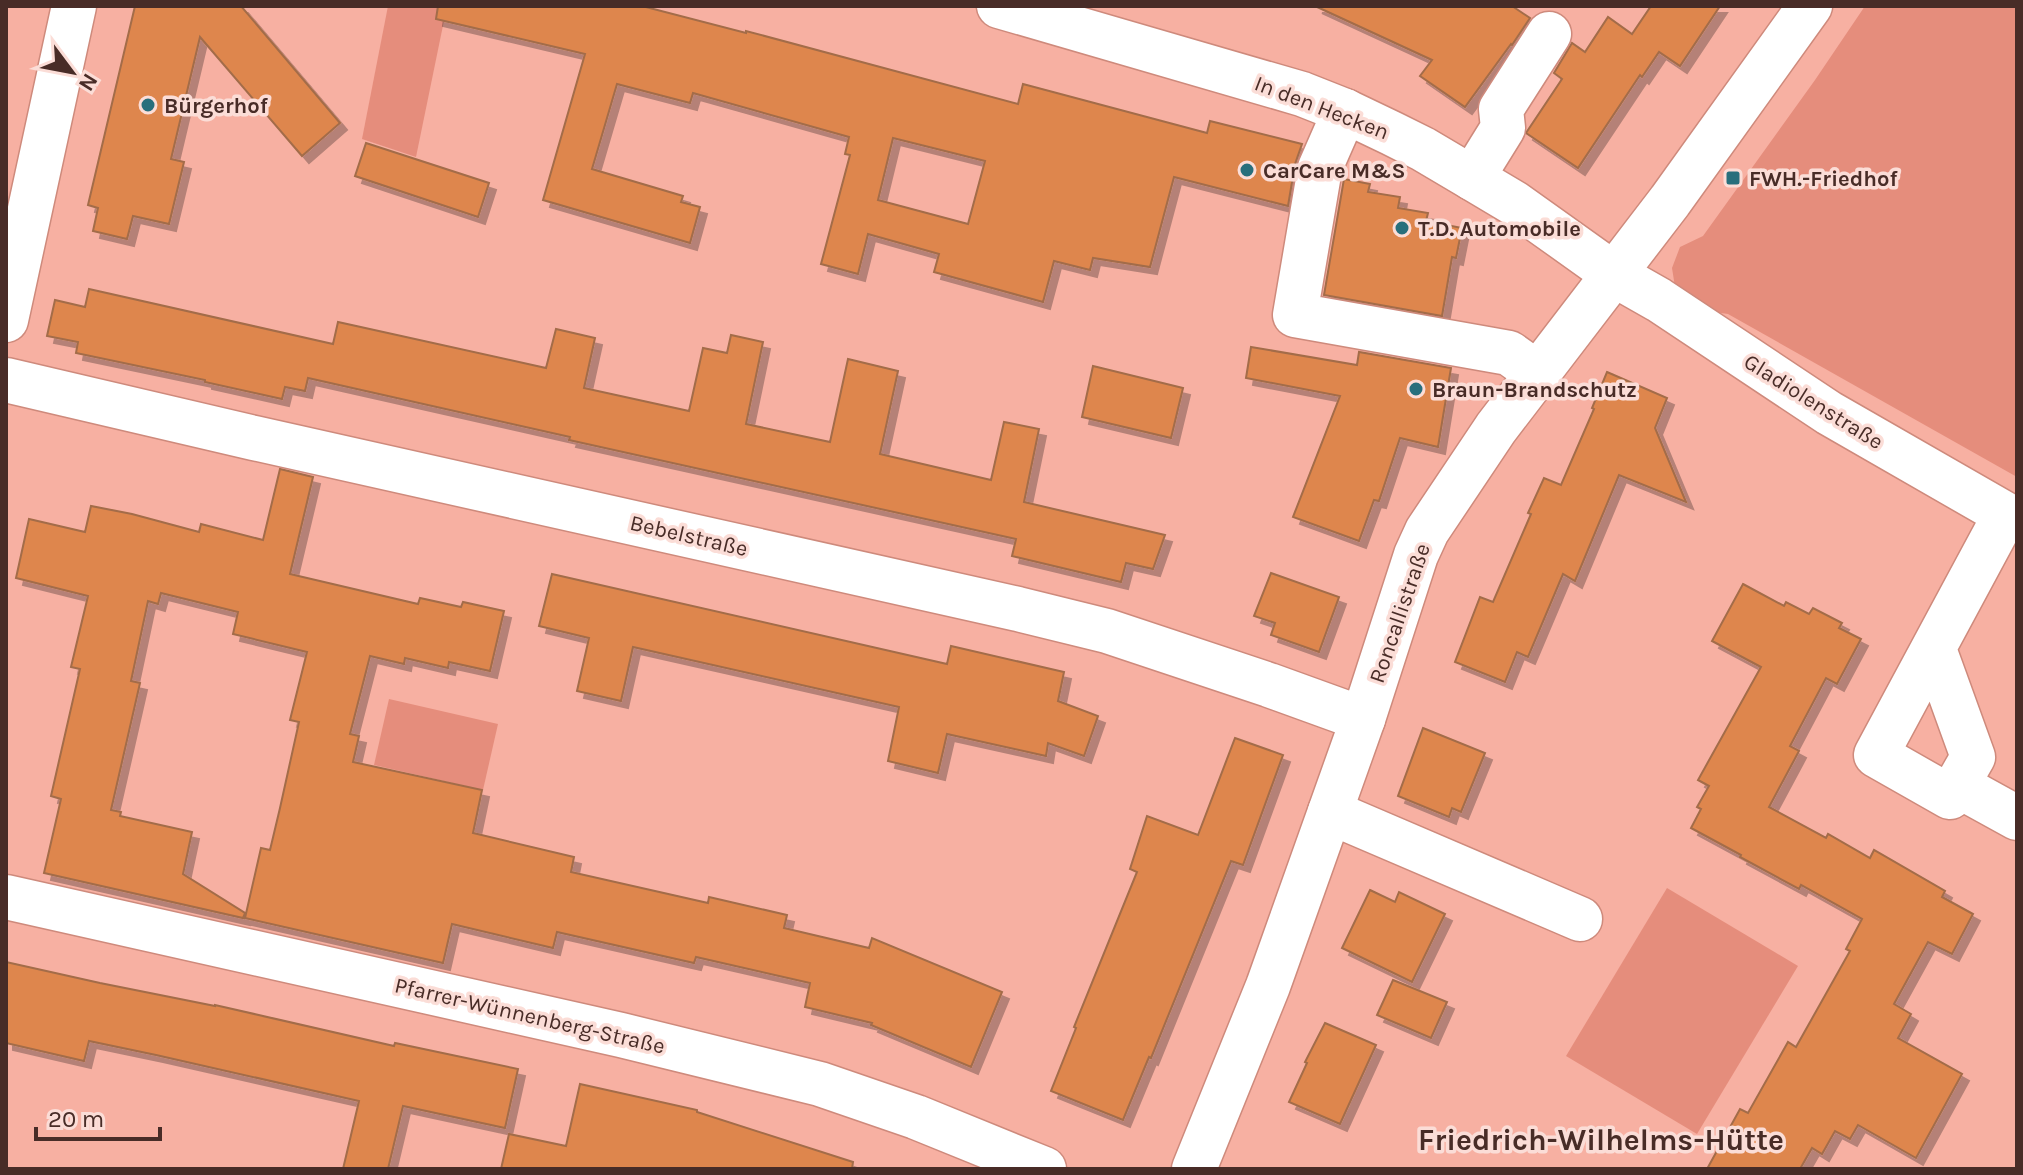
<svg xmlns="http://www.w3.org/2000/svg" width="2023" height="1175" font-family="Karla,sans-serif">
<defs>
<filter id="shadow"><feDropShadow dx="7" dy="7" stdDeviation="0" flood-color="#0004"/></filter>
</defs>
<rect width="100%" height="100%" fill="#f7b0a2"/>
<g fill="#e58d7c">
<polygon points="388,6 447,6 416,157 362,139"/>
<polygon points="1865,6 2017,6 2017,477 1728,314 1708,311 1675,287 1672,268 1680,247 1703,236 1815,80"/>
<polygon points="389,699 498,724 483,790 374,765"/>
<polygon points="1667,888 1798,966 1697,1134 1566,1056"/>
</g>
<g fill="#de864d" stroke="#a36c49" stroke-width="2" fill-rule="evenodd" filter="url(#shadow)">
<polygon points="135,6 241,6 340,123 302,156 200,37 171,159 184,162 169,224 133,216 127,239 93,231 98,208 88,205"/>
<path d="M438,6h204l104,27v-2l272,73 5,-20 184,49 3,-12 92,23 -7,20 -7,42 -114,-29 -24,90 -57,-9 -3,12 -36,-9 -11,41 -109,-30 5,-18 -71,-20 -10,40 -37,-10 29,-109 -5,-1 4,-17 -156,-44 -3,10 -73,-19 -25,85 91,27 -2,6 19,5 -10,36 -147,-43 42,-146 -149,-35zM893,138l92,23 -17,63 -90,-24z"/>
<polygon points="1315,6 1512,6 1530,18 1512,45 1511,44 1465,107 1420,76 1432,60"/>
<polygon points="1651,6 1720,6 1680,66 1659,52 1642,77 1640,75 1578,168 1526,133 1562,79 1554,73 1572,43 1585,52 1608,17 1632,34"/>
<polygon points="366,143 489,183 478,217 355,176"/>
<polygon points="1344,179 1370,184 1368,192 1400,197 1398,208 1428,213 1426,221 1462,228 1456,258 1452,257 1442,316 1324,295"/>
<polygon points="89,289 333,344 338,322 546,368 556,329 595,338 584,388 689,411 703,348 727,353 731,335 763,342 746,424 830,442 848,359 898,371 880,454 991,480 1004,422 1039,429 1024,502 1165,535 1153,569 1126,563 1121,582 1012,556 1016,539 569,440 570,437 308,378 305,391 285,387 282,399 205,382 205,380 76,353 78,342 47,336 55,300 85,307"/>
<polygon points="1251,347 1357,365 1359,352 1451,368 1438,447 1400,438 1379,501 1374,500 1359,541 1293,517 1340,396 1246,378"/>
<polygon points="1093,366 1183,388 1171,438 1082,417"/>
<polygon points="1607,372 1667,398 1655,428 1686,502 1619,475 1575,581 1563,574 1528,657 1517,652 1505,682 1455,662 1480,597 1493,602 1531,514 1528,513 1544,478 1561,485 1594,409 1592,408"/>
<polygon points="280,469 313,477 290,574 418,604 420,598 461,607 463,602 504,611 490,671 449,662 448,668 405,658 404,664 370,656 350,734 359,736 353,762 482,790 473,833 574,857 571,872 708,903 709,897 787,915 784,928 869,948 872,938 1002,992 971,1067 871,1025 872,1023 805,1007 810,983 696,957 694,963 557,932 553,948 452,924 443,963 245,918 261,848 270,850 280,808 299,722 290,720 307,652 233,634 238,612 161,593 158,604 148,601 131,681 140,683 111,810 121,812 120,816 192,832 183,874 245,913 243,918 44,873 61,799 51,796 80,669 71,667 88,596 16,578 29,519 85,532 91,506 132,514 199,532 201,524 263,540"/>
<polygon points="1271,573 1339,597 1319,652 1271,635 1275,623 1254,616"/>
<polygon points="552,574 947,664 951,646 1064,672 1058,701 1098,716 1084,756 1048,743 1046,756 947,734 938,773 888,761 899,707 633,647 621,701 577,691 589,638 539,626"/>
<polygon points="1743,584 1784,606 1786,602 1809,614 1813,608 1842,623 1839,628 1861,639 1837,684 1826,678 1790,746 1799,751 1769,807 1826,838 1828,834 1870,858 1874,850 1945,891 1942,897 1973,914 1952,954 1928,942 1894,1004 1911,1014 1898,1038 1962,1074 1916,1158 1858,1125 1850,1139 1835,1131 1822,1154 1812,1148 1800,1169 1707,1169 1740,1109 1748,1113 1788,1042 1796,1047 1850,951 1846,949 1862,919 1801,885 1799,889 1740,857 1741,855 1691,828 1701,809 1697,807 1709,786 1698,780 1761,667 1712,641"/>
<polygon points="1423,728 1485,753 1461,812 1452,808 1449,817 1398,796"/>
<polygon points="1235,738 1283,755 1243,865 1231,861 1151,1058 1149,1057 1123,1120 1051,1091 1076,1028 1074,1027 1137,872 1130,869 1147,816 1198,835"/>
<polygon points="1370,890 1395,902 1399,892 1445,914 1412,982 1342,948"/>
<polygon points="6,962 100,983 215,1006 215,1005 394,1046 395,1043 518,1069 505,1128 403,1106 388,1169 343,1169 359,1101 156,1055 89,1041 84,1061 6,1043"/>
<polygon points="1393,980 1447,1002 1431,1038 1377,1015"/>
<polygon points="1325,1023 1376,1045 1340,1124 1289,1102 1307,1063 1305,1062"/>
<polygon points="580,1084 697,1110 697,1112 853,1162 852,1169 501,1169 509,1134 566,1146"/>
</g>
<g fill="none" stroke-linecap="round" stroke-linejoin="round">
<g stroke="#ce8a7c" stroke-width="47">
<g id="minor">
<polyline points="999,6 1302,94 1345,111 1391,133 1423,149 1472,178 1514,203 1615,275 1659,300 1829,413 2017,521"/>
<polyline points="1345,111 1320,168 1295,315 1509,353 1537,373"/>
<polyline points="1472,178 1503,128 1501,109 1549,34"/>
<polyline points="6,320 74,6"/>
<polyline points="6,380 254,438 1018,609 1107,631 1269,685 1363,719"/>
<polyline points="1934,649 1973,757 1950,797 1876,755 2005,515"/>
<polyline points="1957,785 2017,818"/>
<polyline points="1330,812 1580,919"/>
<polyline points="6,897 621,1035 820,1084 916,1117 1044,1169"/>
<polyline points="1194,1169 1268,986 1363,719 1416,555 1427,531 1496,428 1670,201 1810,6"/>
</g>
</g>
<use href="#minor" stroke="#fff" stroke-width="44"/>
</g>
<g fill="#286f7c" stroke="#fbddd7" stroke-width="3">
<circle cx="148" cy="105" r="8"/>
<circle cx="1247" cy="170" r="8"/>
<rect x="1725" y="170" width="16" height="16" rx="4"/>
<circle cx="1402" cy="228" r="8"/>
<circle cx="1416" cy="389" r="8"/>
</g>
<g text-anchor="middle" stroke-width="7" stroke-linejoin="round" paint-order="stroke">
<g font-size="22" font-weight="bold" fill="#482c27" stroke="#fbddd7" text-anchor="start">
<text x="164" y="113">Bürgerhof</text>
<text x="1263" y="178">CarCare M&amp;S</text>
<text x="1749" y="186">FWH.-Friedhof</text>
<text x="1418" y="236">T.D. Automobile</text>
<text x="1432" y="397">Braun-Brandschutz</text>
</g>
<g font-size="22" fill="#482c27" stroke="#fbddd7">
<text transform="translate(1322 107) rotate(21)" y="8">In den Hecken</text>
<text transform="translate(1814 401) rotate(32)" y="8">Gladiolenstraße</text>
<text transform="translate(689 535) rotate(13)" y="8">Bebelstraße</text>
<text transform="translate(1399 613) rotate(-71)" y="8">Roncallistraße</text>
<text transform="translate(530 1015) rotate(13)" y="8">Pfarrer-Wünnenberg-Straße</text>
</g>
<g font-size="30" font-weight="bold" fill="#482c27" stroke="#fbddd7">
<text x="1601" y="1150">Friedrich-Wilhelms-Hütte</text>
</g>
</g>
<rect width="2023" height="1175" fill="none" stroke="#482c27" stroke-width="16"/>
<g transform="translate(72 72) rotate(122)" stroke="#fbddd7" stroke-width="6" paint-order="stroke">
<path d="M0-6L14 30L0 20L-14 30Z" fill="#482c27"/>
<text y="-12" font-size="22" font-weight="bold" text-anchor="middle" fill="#482c27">N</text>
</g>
<path d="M36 1127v12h124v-12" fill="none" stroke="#482c27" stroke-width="4"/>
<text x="48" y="1127" font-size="24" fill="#482c27" stroke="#fbddd7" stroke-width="6" paint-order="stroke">20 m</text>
</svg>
